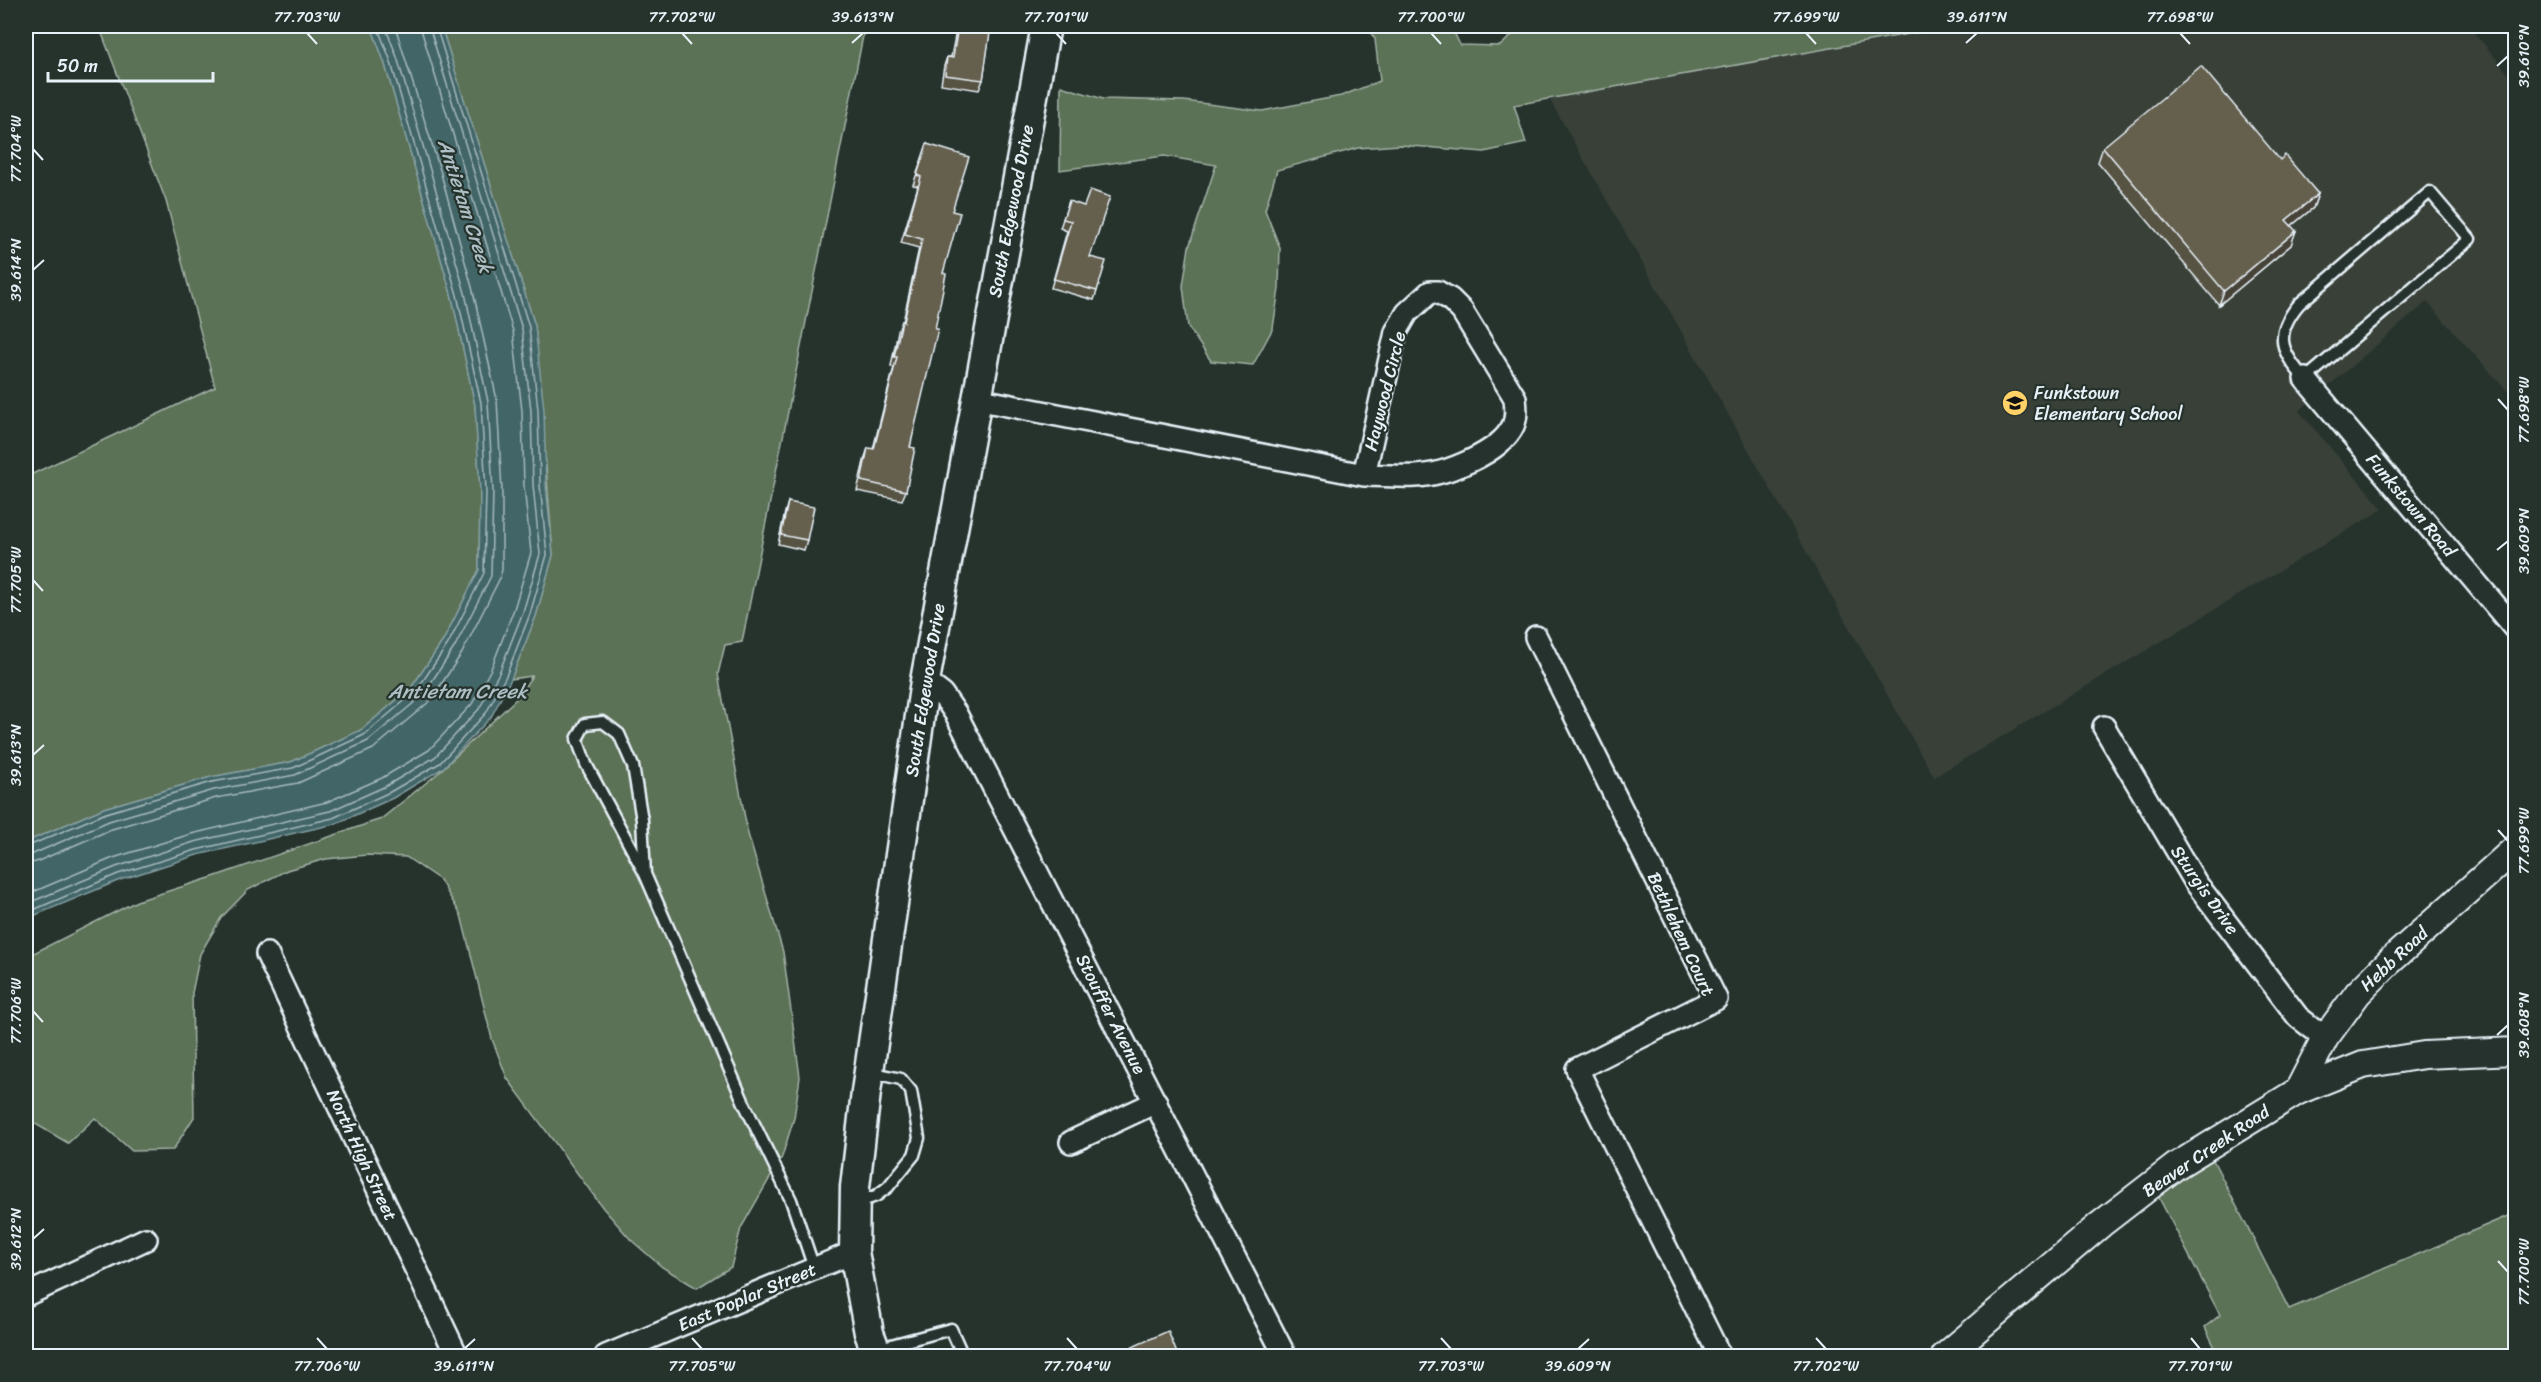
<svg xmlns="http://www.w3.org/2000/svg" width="2541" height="1382" font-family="Sriracha,sans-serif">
<rect width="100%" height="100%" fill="#26332d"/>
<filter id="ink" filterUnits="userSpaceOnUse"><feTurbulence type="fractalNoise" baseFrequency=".0167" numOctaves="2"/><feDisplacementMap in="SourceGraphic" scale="12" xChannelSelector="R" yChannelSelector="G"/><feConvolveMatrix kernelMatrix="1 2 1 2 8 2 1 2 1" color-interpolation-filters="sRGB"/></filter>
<g filter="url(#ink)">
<polygon fill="#394037" points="1896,26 2469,26 2515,82 2515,391 2511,395 2427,302 2299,411 2383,509 1934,777 1542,86"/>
<g fill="#5c7256" stroke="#a2b2a7" stroke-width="1.5">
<polygon points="99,26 371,26 384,61 452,297 475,405 480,491 479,570 443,641 411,688 361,730 291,762 211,777 104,808 26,842 26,477 215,387 166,201"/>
<polygon points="441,26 865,26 742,642 725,645 718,674 748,834 783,952 800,1077 794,1118 782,1157 741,1228 731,1267 697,1288 662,1267 631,1240 603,1208 507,1078 492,1039 461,915 440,880 406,857 367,855 326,859 287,870 248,890 221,918 200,954 192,993 194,1117 173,1150 132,1151 95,1118 68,1143 32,1122 26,1114 26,957 137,901 216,876 381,819 437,774 516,699 532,676 511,679 536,616 553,555 535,326"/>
<polygon points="1366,26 1451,26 1460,45 1500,46 1522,26 1953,26 1514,105 1526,143 1484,152 1400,145 1358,148 1277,170 1265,210 1280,248 1279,289 1273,328 1253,365 1211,361 1188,327 1183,286 1189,247 1216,165 1164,156 1060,170 1061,86 1103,99 1184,101 1262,111 1341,96 1380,81 1375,39"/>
<polygon points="2212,1158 2289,1309 2515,1213 2515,1356 2219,1356 2205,1327 2220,1315 2158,1196"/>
</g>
<polygon fill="#426668" stroke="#849ea2" stroke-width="1.5" points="371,26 441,26 535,326 544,410 546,485 553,555 536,616 511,679 491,717 443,768 393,798 335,824 197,855 120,880 26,919 26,842 104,808 211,777 291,762 361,730 411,688 443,641 479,570 480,491 475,405 452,297 384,61"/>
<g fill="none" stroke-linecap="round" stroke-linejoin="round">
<g stroke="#a6b9be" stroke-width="1.5">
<polyline points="26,847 106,813 212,782 293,768 364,735 416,691 448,644 484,573 486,491 481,403 457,295 390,59 377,26"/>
<polyline points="26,855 33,854 109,821 214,790 295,775 368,741 422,696 454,648 491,576 493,491 488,402 465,293 431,173 397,57 385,26"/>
<polyline points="26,864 36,862 112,829 216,798 298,783 373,749 430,701 462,653 499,580 502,570 502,491 497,400 473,291 440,170 395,26"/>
<polyline points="26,895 113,858 191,834 327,802 382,778 429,750 472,704 491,669 514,609 531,553 524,486 522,411 513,331 420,26"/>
<polyline points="26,904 116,867 194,842 330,811 386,786 435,757 479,709 499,673 523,612 540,554 533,485 531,411 522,329 429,26"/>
<polyline points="26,913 118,874 196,850 333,818 390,792 440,763 486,713 506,676 530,614 547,555 540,485 538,410 529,327 436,26"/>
</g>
<g stroke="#e8f1f8" stroke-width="15">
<g id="service">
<path d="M2430,192l40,47 -165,140c-24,-27 -32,-44 -6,-75z"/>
<polyline points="645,874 586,764 577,739 585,724 603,722 619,734 633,766 642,820 645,874 744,1103 791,1200 814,1268"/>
<polyline points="856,1203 876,1196 888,1187 914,1155 919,1138 911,1091 901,1079 869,1072"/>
<polyline points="876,1349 951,1329 963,1356"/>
</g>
</g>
<g stroke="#e8f1f8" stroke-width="26">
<g id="minor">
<polyline points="2305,379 2516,630"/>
<path d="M976,399l388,76 32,-143 11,-19 23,-21h8l12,7 12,12 53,87c1,10 2,19 -2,28 -13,27 -68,49 -97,50 -17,1 -35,-1 -52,-1"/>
<polyline points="1536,637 1716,999 1577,1069 1720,1356"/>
<polyline points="925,681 942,694 956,714 1285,1356"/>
<polyline points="2104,727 2196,883 2298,1017 2325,1038"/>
<polyline points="267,954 457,1356"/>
<polyline points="1071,1142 1156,1102"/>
<polyline points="26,1295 146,1239"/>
<polyline points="606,1356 854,1252"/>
</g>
</g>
<g stroke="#e8f1f8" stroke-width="30">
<g id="tertiary">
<polyline points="2298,1091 2325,1038 2358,993 2389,962 2516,848"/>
<polyline points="1945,1356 2101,1224 2176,1166 2298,1091 2363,1065 2424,1055 2516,1051"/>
</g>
</g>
<g stroke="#e8f1f8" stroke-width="33">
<polyline id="secondary" points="878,1356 869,1333 854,1252 855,1187 866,1092 925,681 1046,26"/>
</g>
<use href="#service" stroke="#26332d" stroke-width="10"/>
<use href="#minor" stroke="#26332d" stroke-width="21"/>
<use href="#tertiary" stroke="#26332d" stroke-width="26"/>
<use href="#secondary" stroke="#26332d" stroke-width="28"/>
</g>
<g fill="#575243" stroke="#e8f1f8" stroke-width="1.5">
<polygon points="957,26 993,26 991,30 990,30 983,80 979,90 941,84 944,66 947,57 951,57"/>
<polygon points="927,144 952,211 943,273 910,447 906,491 902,500 857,491 865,457 868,448 873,449 894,367 891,366 898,331 902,321 903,322 919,248 901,243 918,186 913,185"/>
<polygon points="2103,147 2280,160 2318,194 2313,208 2291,226 2291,245 2219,305 2098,162"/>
<polygon points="1069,201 1090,257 1097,291 1094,300 1051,288 1067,231 1060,228"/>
<polygon points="788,502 807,540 804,550 778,544 785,512"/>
<polygon points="1130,1348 1178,1356 1126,1356"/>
</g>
<g fill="#474237" stroke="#e8f1f8" stroke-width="1.5">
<polygon points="2318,194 2313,208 2281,234 2286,220"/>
<polygon points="2296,231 2291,245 2219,305 2224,291"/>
</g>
<g fill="#655f4e" stroke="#e8f1f8" stroke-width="1.5">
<polygon points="958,26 991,26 983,80 945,75 947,57 953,58"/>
<polygon points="2201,66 2280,160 2285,155 2318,194 2286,220 2296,231 2224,291 2103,147"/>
<polygon points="927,144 969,157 952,211 960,213 943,273 946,274 935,329 938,329 910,447 915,448 906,491 861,481 868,448 874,449 897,357 894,357 902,321 904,322 922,239 905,234 921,177 917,175"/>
<polygon points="1090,190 1110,197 1090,257 1106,261 1097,291 1054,279 1071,221 1063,219 1069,201 1084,206"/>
<polygon points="788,502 814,507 807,540 781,535"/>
<polygon points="1168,1331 1178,1356 1134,1356 1130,1348"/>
</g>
</g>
<path fill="none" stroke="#e8f1f8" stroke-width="2" d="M307,33l10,11M682,33l10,11M1056,33l10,11M1431,33l10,11M1806,33l10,11M2180,33l10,11M852,43l11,-10M1966,43l11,-10M2497,66l11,-10M33,149l10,11M33,270l11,-10M2498,399l10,11M2497,550l11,-9M33,580l10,11M33,755l11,-10M2498,830l10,11M33,1011l10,11M2497,1035l11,-10M33,1239l11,-10M2498,1261l10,11M317,1338l10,11M692,1338l10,11M1067,1338l10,11M1441,1338l10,11M1816,1338l10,11M2191,1338l9,11M464,1349l11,-10M1578,1349l11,-10"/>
<defs>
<g id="school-disc" transform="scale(1.35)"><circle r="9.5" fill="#ffd166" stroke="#26332d"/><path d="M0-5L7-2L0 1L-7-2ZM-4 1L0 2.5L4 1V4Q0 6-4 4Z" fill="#111"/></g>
</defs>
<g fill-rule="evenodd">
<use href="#school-disc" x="2015" y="403"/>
</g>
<g text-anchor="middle" stroke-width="4.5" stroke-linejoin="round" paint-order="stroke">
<g font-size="18" fill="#e8f1f8" stroke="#26332d">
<text transform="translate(1011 211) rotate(-79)" y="6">South Edgewood Drive</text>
<text transform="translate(1385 391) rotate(-76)" y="6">Haywood Circle</text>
<text transform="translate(2411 505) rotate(50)" y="6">Funkstown Road</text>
<text transform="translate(925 690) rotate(-81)" y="6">South Edgewood Drive</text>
<text transform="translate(2205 890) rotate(55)" y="6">Sturgis Drive</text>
<text transform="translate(1681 934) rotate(65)" y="6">Bethlehem Court</text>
<text transform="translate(2394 959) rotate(-43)" y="6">Hebb Road</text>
<text transform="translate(1111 1014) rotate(63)" y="6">Stouffer Avenue</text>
<text transform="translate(2206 1151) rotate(-34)" y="6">Beaver Creek Road</text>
<text transform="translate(362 1155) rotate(65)" y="6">North High Street</text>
<text transform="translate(747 1297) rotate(-23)" y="6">East Poplar Street</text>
</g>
<g font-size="18" fill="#e8f1f8" stroke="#26332d" text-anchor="start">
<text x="2034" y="399">Funkstown<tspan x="2034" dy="21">Elementary School</tspan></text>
</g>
<g font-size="20" font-style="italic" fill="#aec0c6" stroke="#26332d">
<text transform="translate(466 206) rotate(72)" y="7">Antietam Creek</text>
<text x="458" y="698">Antietam Creek</text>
</g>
</g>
<rect width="2541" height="1382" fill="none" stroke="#26332d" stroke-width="66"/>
<path d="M48 72v9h165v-9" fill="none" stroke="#e8f1f8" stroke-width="3"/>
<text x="57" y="72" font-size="18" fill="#e8f1f8" stroke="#26332d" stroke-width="4.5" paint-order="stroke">50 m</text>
<rect x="33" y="33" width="2475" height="1316" fill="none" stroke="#e8f1f8" stroke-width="2"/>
<g font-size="15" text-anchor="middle" fill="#e8f1f8">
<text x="307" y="22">77.703°W</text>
<text x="682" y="22">77.702°W</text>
<text x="863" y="22">39.613°N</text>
<text x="1056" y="22">77.701°W</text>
<text x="1431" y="22">77.700°W</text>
<text x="1806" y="22">77.699°W</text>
<text x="1977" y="22">39.611°N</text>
<text x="2180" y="22">77.698°W</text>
<text transform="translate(2524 56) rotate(-90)" y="5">39.610°N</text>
<text transform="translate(16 149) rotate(-90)" y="5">77.704°W</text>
<text transform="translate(16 270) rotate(-90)" y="5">39.614°N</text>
<text transform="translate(2524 410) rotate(-90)" y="5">77.698°W</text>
<text transform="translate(2524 541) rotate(-90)" y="5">39.609°N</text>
<text transform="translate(16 580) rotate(-90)" y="5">77.705°W</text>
<text transform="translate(16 755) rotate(-90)" y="5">39.613°N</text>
<text transform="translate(2524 841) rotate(-90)" y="5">77.699°W</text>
<text transform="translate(16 1011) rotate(-90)" y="5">77.706°W</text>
<text transform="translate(2524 1025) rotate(-90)" y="5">39.608°N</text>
<text transform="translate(16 1239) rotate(-90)" y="5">39.612°N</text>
<text transform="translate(2524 1272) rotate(-90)" y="5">77.700°W</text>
<text x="327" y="1371">77.706°W</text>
<text x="464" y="1371">39.611°N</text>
<text x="702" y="1371">77.705°W</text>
<text x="1077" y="1371">77.704°W</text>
<text x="1451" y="1371">77.703°W</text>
<text x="1578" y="1371">39.609°N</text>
<text x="1826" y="1371">77.702°W</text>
<text x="2200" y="1371">77.701°W</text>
</g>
</svg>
